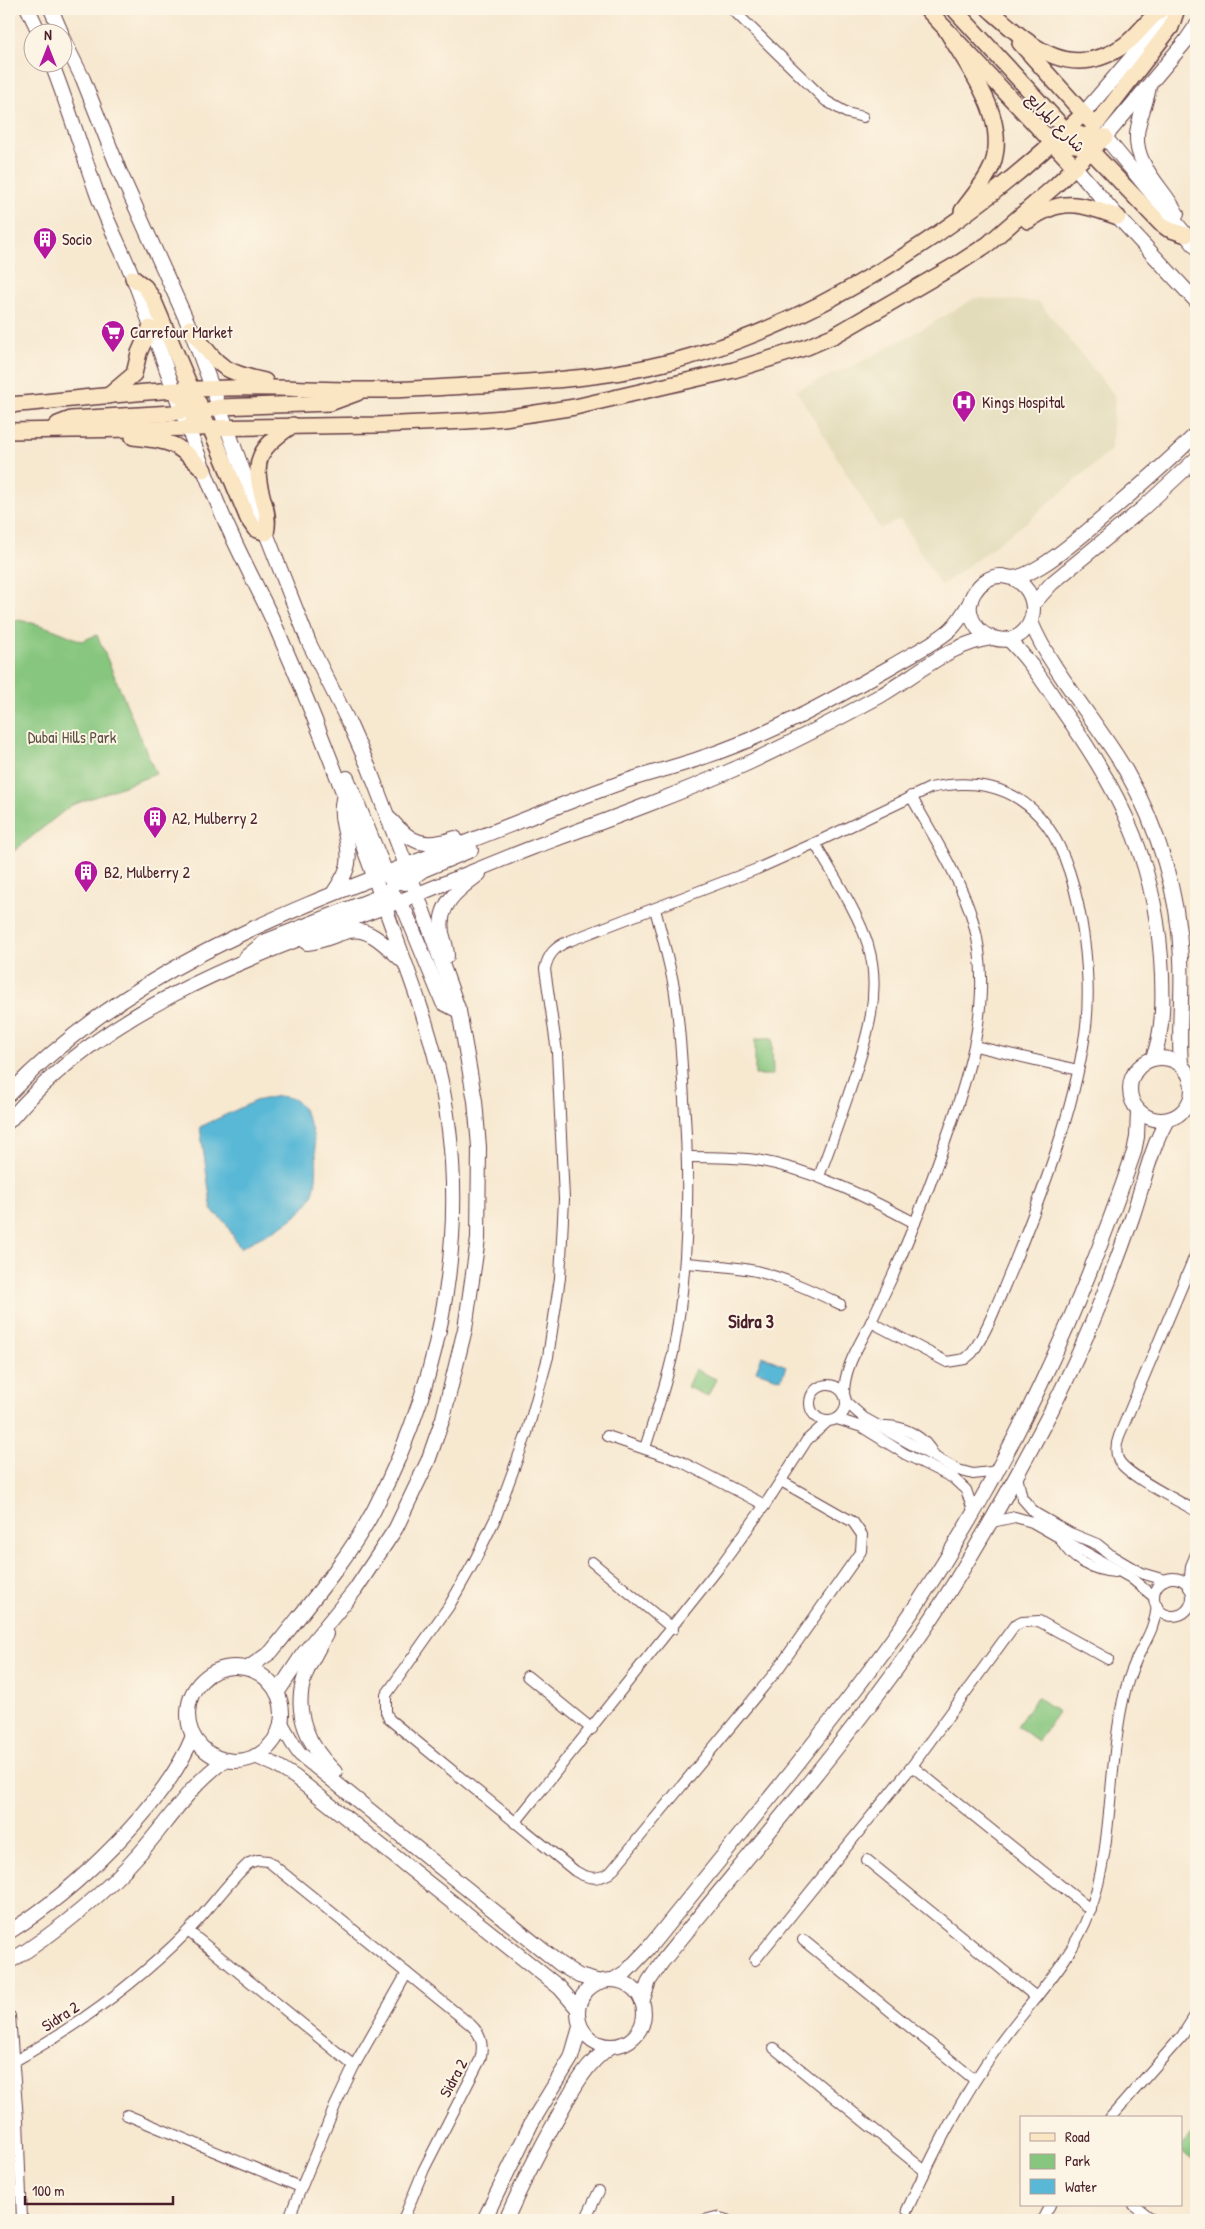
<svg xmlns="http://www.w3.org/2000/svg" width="1205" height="2229" font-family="'Patrick Hand','Playpen Sans Arabic',sans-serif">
<rect width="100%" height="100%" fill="#fcf5e5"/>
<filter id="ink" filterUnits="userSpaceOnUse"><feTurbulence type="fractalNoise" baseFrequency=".02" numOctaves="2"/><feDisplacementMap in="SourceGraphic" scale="10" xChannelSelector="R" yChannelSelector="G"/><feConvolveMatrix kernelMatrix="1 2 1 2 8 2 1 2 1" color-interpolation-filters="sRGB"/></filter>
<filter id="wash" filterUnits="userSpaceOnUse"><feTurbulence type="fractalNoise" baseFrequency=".0096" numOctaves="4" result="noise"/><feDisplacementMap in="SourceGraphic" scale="20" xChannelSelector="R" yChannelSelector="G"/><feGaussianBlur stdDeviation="1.12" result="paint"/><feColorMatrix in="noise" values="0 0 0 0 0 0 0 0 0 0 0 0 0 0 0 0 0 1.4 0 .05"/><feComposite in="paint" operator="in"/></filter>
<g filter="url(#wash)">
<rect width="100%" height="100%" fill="#f7e8d0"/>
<polygon fill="#e3dcba" points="975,298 1039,302 1115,396 1111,450 1028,521 941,586 900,519 880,529 796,390 861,362 926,327"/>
<g fill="#86c67e" stroke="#687254">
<path d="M9,619c25,2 50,12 72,22l16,-6 59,139 -86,32 -61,49z"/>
<polygon points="755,1039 772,1039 773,1075 755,1075"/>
<polygon points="695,1369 716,1379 708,1396 687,1387"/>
<polygon points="1037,1697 1058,1712 1038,1741 1017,1726"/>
<polygon points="1191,2135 1196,2139 1196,2163 1181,2151 1181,2148"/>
</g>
<g fill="#58b8d6" stroke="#516c80">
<path d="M278,1096c7,1 13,1 18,5 20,16 27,78 14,99 -14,23 -47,35 -70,48l-15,-26 -13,-11 -12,-84 55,-26z"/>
<polygon points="762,1356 786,1366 781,1379 756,1371"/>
</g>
</g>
<g filter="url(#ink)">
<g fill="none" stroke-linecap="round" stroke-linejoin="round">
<g stroke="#643d44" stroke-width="12">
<g id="minor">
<polyline points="732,9 826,101 847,113 863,117"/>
<path d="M815,843c17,31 43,69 53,102 15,49 -3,99 -18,145 -10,29 -20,58 -31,86"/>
<polyline points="975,1046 1078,1070"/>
<path d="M688,1157c23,0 46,0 68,3 58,10 108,36 159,63"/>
<path d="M1196,1253l-77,183c-3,8 -4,15 -1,23 7,16 61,42 78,52"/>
<path d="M686,1263c23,2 47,3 70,8 29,7 57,20 84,33"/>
<circle cx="828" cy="1403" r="18"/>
<path d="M844,1394c0,-26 14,-47 26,-70 8,-17 16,-34 24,-51 19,-44 37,-89 52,-134 25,-70 48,-144 27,-218 -13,-44 -40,-85 -62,-125"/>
<polyline points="846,1402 864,1418 958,1470 973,1474 999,1471"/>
<polyline points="837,1419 862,1427 905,1454 953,1478 966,1490 974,1513"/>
<path d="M883,1426c20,-1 43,11 51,30"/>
<polyline points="607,1436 680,1461 765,1505"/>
<path d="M645,1448c10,-32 21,-63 28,-95 16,-84 17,-168 11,-253 -2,-38 -4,-76 -10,-113 -5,-26 -12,-52 -19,-78"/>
<polyline points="1017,1476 1022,1498 1035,1513 1070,1533 1097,1544 1112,1556 1141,1573 1165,1580"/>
<path d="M781,1481l72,41 9,13 -1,16 -83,118 -168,204c-13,7 -22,6 -35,-2l-186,-152 -3,-7v-17l63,-89 25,-44 22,-45 31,-84 21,-76 12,-79 4,-79 -7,-147 -12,-83c3,-15 10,-22 24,-28l188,-72 58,-26 115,-55c41,-9 81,-3 110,29 41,45 54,159 45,217 -12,80 -43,160 -73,234 -12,28 -23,60 -40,85l-7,6 -18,3 -76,-40"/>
<polyline points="992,1522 1015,1517 1032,1522 1131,1578 1154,1597"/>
<path d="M1061,1540c9,19 33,31 54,32"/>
<polyline points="592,1562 673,1629"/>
<circle cx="1173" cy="1597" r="19"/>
<polyline points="1189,1588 1191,1566 1196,1554"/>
<polyline points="527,1676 592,1729"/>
<polyline points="912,1766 1091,1910"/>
<polyline points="515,1823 722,1564 765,1505 807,1440 828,1421"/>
<polyline points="867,1860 1036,1997"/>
<polyline points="188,1931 354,2066"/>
<polyline points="803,1940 975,2080"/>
<polyline points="755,1960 912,1766 1014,1626 1022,1622 1039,1621 1108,1659"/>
<polyline points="10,2016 18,2120 22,2220"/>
<polyline points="774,2048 925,2171"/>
<path d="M13,2062c64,-36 124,-79 176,-132 21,-21 38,-47 60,-67l9,-3 10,1 203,164c11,10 13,21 9,35l-56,109 -21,51"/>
<polyline points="127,2115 300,2187"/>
<polyline points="1110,2118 1182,2036 1196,2014"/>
<polyline points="1134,2205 1153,2220"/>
<path d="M907,2210c27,-58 55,-114 92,-165 32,-45 72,-82 91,-134 23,-62 18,-141 32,-206 3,-16 8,-32 15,-47 9,-18 18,-31 20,-52"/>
<polyline points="288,2220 335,2106 354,2066 407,1973"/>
<polyline points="585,2220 599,2191"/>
<polyline points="704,2220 716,2217 727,2220"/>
<polyline points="1042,2220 1050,2205"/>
</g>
</g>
<g stroke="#643d44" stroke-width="16">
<g id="tertiary">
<polyline points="28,9 39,32"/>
<polyline points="51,9 61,32"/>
<polyline points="1196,26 1185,42 1105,137 1196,247"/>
<polyline points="62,37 83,79 119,170 190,328 266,533 309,643 350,725 369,768 417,894 459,1011 475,1101 479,1147 478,1239 465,1329 443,1418 428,1461 396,1528 355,1590 303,1654 277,1693"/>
<path d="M51,62c17,43 30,86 45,129 11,32 28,62 40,94 29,78 54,155 87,231 17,40 38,77 55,116 40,91 75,184 108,278 18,51 38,101 51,154 37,151 8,309 -63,446 -25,47 -61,89 -94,131l-9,11 -23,16"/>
<path d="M1149,86c-2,17 -11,32 -12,49 -2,32 27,53 40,79"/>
<polyline points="1083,114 1173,9"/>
<polyline points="1075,167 1118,217 1196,301"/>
<path d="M1013,578c37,19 18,72 -20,60 -18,-5 -30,-28 -19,-45 6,-10 16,-17 27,-17 4,0 8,2 12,2 8,-1 20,-7 28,-12 20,-12 39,-29 57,-44 33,-28 67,-57 98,-88"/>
<polyline points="1034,603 1052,583 1142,509 1196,459"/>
<path d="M1031,622c21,51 67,100 95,149 32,56 53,124 55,188 2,35 -3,70 0,105"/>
<path d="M1008,639c22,21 38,47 55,72 61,86 95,158 99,265 1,28 1,56 -9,82"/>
<polyline points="347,778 386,873 391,880"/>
<path d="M391,820c20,23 33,29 64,18"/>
<polyline points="405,883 423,870 471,850"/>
<path d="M334,892c5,-8 12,-17 14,-28 4,-24 -12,-43 -4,-69"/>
<polyline points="394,895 406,913 443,1003 459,1011"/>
<path d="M307,943c16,-1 28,-9 43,-12 21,-4 39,18 54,31"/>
<path d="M447,956c0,-8 -3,-15 -5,-23 -5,-29 17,-44 37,-59"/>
<polyline points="246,957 266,941 381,896 395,884 406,865"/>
<circle cx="1161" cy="1089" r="31"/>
<path d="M9,1094c114,-119 260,-176 411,-234 67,-25 133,-53 200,-77 28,-10 57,-16 84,-26 66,-22 128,-57 188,-91 19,-12 43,-22 60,-38 8,-8 13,-18 19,-27"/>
<path d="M9,1121c100,-119 251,-167 391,-220 45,-17 89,-37 134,-54 71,-26 143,-52 212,-83 45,-21 90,-44 134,-68 35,-20 70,-53 112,-58"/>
<path d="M326,1634c-7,14 -16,28 -21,42 -13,37 4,71 30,96"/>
<circle cx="235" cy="1714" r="47"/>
<polyline points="281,1723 293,1744 300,1754 560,1964 579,1976 600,1982"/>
<polyline points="255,1756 276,1765 295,1777 560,1988 578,2009"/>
<path d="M9,1932c63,-39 156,-126 184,-196"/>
<path d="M9,1962c48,-30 94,-67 132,-110 27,-31 50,-68 84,-92"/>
<circle cx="611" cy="2013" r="33"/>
<path d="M613,1980l13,-8 21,-22c48,-59 95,-118 143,-177 44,-56 88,-111 128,-170 94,-142 161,-290 216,-451l3,-15 1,-26"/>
<path d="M642,2002l7,-21 13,-19c88,-109 182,-216 262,-332 47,-70 88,-144 127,-219 32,-62 58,-127 81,-193 11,-32 18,-68 35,-98"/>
<polyline points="484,2220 532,2122 571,2058 580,2027"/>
<path d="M506,2220c15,-34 32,-67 50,-100 15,-27 28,-55 54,-73"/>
</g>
</g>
<g stroke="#643d44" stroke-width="18">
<g id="secondary">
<polyline points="927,9 1075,167"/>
<path d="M954,9l107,116c14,10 27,13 44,12"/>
<path d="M989,9c40,35 79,74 134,37 15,-10 24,-27 39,-37"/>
<path d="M945,28c23,40 65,90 47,138 -7,17 -20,31 -30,45"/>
<polyline points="1020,43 1090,121"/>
<polyline points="1053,144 1077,145 1091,151 1160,223 1168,229 1186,235"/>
<polyline points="1084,145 1095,126 1171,27 1177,9"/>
<path d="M1028,221c34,-25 53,-17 90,-4"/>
<polyline points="133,278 145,287 153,299 195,398"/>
<path d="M190,328c28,37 29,43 75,53"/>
<path d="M174,391l19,16 17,20 38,92 7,10 11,4c3,-12 1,-22 -3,-34 -12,-40 -3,-52 30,-74"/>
<polyline points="108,396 134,374 139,353 150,328"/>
<path d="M9,405c72,-6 146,-16 219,-17 46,-1 92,2 138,2 39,1 77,-3 116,-5 56,-4 111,-6 166,-18 158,-33 321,-142 435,-253"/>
<polyline points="193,420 205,411 219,407 330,403 357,393"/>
<polyline points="53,429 58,424 71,419 173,413 187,410 199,403"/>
<polyline points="9,431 378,425 466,421 504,418 575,407 734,370 807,347 835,335 959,263 988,244 1056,185 1105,137"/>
<path d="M133,437c40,5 41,4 71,33"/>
</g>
</g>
<use href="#minor" stroke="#fff" stroke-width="10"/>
<use href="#tertiary" stroke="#fff" stroke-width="14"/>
<use href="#secondary" stroke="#fbe6c4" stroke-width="15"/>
</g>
</g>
<defs>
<g id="building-pin" transform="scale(1.25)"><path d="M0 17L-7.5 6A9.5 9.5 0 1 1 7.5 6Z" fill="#b5179e" stroke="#fcf5e5"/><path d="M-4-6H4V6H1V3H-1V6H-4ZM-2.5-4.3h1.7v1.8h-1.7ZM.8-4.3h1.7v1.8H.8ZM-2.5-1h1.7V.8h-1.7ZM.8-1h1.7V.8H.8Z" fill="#fff"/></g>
<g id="supermarket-pin" transform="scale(1.25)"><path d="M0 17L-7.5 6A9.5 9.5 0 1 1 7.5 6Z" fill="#b5179e" stroke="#fcf5e5"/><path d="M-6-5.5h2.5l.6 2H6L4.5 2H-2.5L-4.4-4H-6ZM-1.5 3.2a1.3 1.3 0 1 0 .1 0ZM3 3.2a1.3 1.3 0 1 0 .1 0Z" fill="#fff"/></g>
<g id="hospital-pin" transform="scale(1.25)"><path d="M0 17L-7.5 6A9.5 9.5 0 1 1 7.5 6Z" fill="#b5179e" stroke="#fcf5e5"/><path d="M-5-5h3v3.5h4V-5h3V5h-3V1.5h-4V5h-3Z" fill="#fff"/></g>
</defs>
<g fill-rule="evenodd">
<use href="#building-pin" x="45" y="239"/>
<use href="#supermarket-pin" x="113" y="332"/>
<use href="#hospital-pin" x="964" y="402"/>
<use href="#building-pin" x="155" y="818"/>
<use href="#building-pin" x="86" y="872"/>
</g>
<g text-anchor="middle" stroke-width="4" stroke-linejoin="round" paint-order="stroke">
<g font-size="16" fill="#4a1f2b" stroke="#fcf5e5">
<text transform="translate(1056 122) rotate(46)" y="6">شارع المرابع</text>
<text transform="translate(60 2016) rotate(-33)" y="6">Sidra 2</text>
<text transform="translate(453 2078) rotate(-62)" y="6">Sidra 2</text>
</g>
<g font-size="16" fill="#4a1f2b" stroke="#fcf5e5" text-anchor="start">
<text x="62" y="245">Socio</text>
<text x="130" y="338">Carrefour Market</text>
<text x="982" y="408">Kings Hospital</text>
<text x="172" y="824">A2, Mulberry 2</text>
<text x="104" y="878">B2, Mulberry 2</text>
</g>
<g font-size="16" fill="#5c5144" stroke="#fcf5e5">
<text x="72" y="743">Dubai Hills Park</text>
</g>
<g font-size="18" font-weight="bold" fill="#4a1f2b" stroke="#fcf5e5">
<text x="751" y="1328">Sidra 3</text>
</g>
</g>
<rect width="1205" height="2229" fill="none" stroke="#fcf5e5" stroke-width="30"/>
<rect x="1020" y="2116" width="162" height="90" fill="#fcf5e5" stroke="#b59f9b"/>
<rect x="1030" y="2133" width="25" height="8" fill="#fbe6c4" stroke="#b59f9b"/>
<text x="1065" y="2142" font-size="15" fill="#4a1f2b">Road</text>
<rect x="1030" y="2154" width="25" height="15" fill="#86c67e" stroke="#b59f9b"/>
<text x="1065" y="2166" font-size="15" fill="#4a1f2b">Park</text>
<rect x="1030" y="2179" width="25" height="15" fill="#58b8d6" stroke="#b59f9b"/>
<text x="1065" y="2192" font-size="15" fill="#4a1f2b">Water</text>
<g transform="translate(48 48)"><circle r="24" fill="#fcf5e5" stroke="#b59f9b"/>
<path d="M0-4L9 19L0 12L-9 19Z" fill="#b5179e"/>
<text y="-8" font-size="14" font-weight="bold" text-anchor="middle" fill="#4a1f2b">N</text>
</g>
<path d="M25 2196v8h148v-8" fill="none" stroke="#4a1f2b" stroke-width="2.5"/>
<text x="32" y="2196" font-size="15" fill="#4a1f2b" stroke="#fcf5e5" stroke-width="4" paint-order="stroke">100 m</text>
</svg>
